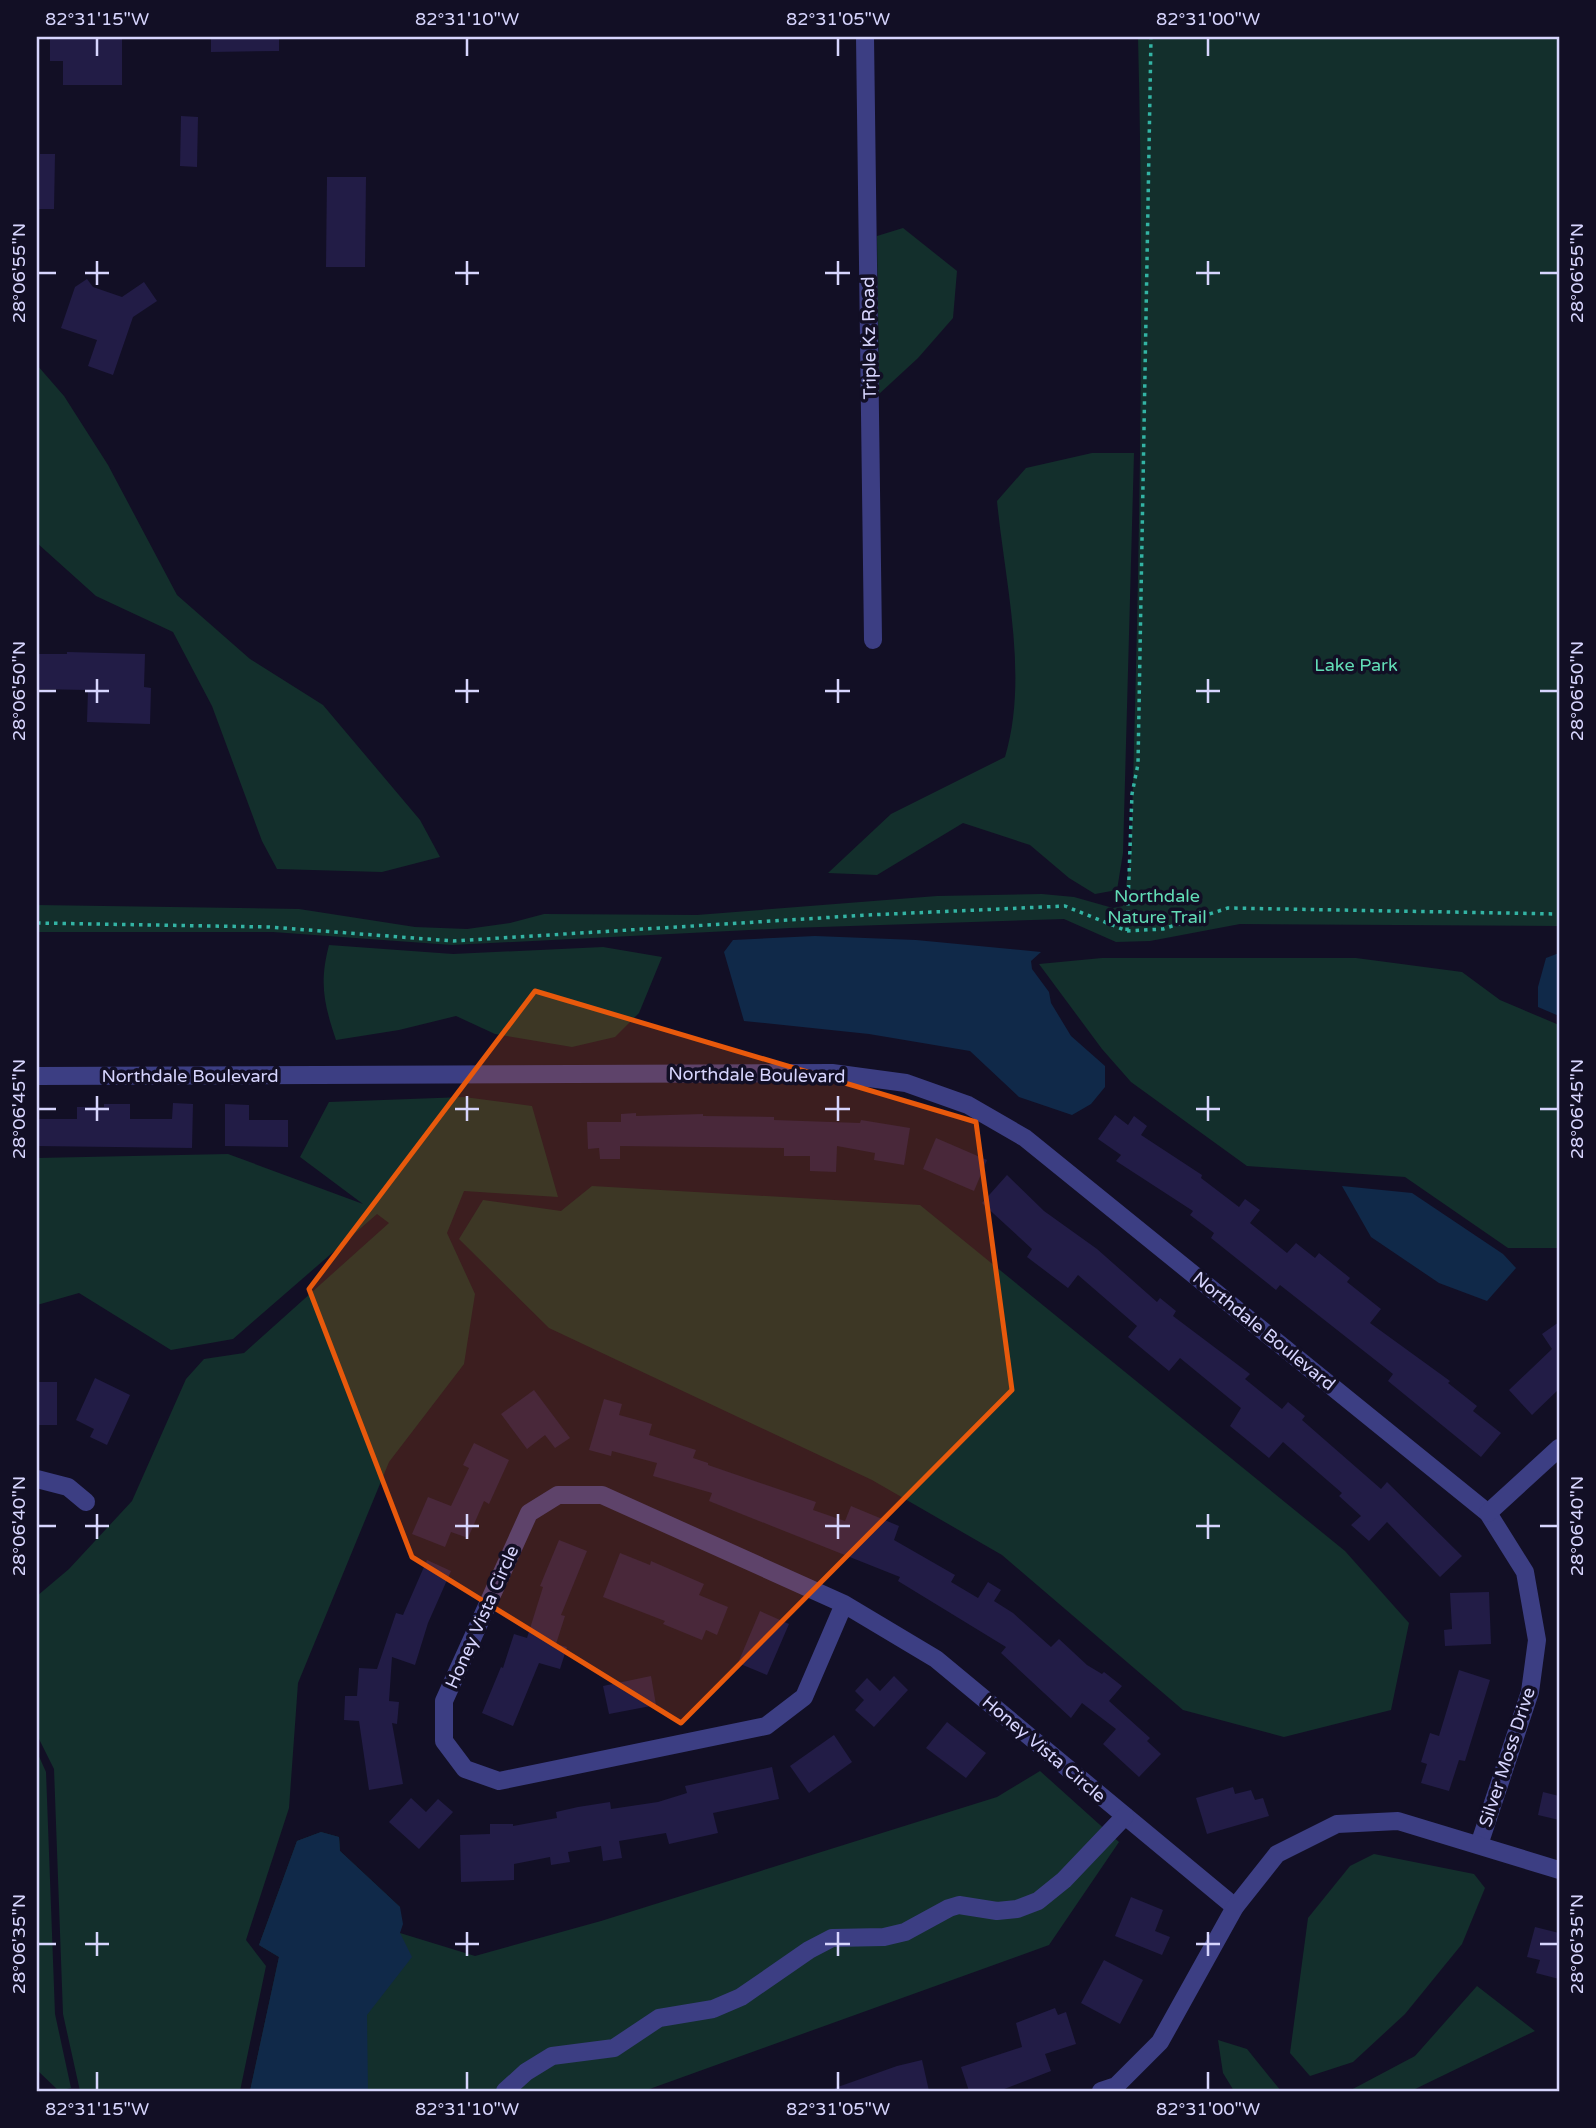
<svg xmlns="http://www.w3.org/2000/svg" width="1596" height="2128" font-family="'Varela Round',sans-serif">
<rect width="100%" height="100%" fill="#120f25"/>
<g fill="#132f2c">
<path d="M1138,37h421v889l-319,-2 -90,17 -34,1 -52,-23 -274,9 -338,17 -179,-13h-236v-27l262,4 116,18 52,2 43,-6 34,-9 153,1 240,-19 105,-2 32,3 39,11 10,-2 8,-53c8,-272 14,-544 7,-816z"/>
<polygon points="903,228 957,271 953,318 918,358 879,394 877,236"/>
<polygon points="37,365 64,396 108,465 177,595 250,659 323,705 420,820 440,857 382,872 277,869 262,841 212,706 173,632 96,596 37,543"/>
<path d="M1092,453h42l-11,400 -6,37 -22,4 -26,-16 -39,-33 -67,-22 -86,52 -49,-2 63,-59 114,-57c24,-81 0,-173 -8,-256l29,-33z"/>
<path d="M329,945l124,9 150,-7 59,10 -23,56 -24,24 -43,10 -77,-13 -39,-18 -57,14 -63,10c-12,-36 -17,-57 -7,-95z"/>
<polygon points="1102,958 1356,958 1462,972 1500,1000 1559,1025 1559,1248 1508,1248 1405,1177 1247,1166 1131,1082 1102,1049 1039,964"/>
<polygon points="464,1097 532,1106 558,1197 464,1191 447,1233 475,1294 464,1364 389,1462 298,1683 289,1808 246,1940 266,1966 240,2091 80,2091 63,2014 54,1769 37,1735 37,1596 69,1569 132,1501 186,1379 204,1359 244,1353 389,1223 377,1214 233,1339 171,1350 79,1293 37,1305 37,1158 228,1154 363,1204 300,1157 329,1102"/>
<polygon points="592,1186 920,1205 1345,1551 1409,1623 1391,1710 1284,1737 1183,1710 1002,1555 872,1480 549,1328 459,1239 483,1200 561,1211"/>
<polygon points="37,1752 46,1772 55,2014 71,2088 59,2091 37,2070"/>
<polygon points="1040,1771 1119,1842 1049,1945 644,2091 250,2091 279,1957 259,1945 297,1841 321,1832 339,1837 340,1851 400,1907 400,1933 475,1956 601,1921 997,1797"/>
<polygon points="1374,1854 1474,1874 1485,1888 1462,1944 1405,2014 1353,2062 1310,2076 1290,2053 1308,1918 1350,1866"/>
<polygon points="1477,1986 1535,2031 1411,2091 1349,2091 1415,2056"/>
<polygon points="1218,2040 1247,2049 1281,2091 1234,2091 1223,2073"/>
</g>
<g fill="#102949">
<polygon points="815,936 916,940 1041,952 1031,961 1032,969 1049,992 1051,1003 1071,1036 1105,1066 1105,1087 1091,1104 1072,1115 1019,1097 970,1051 869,1034 744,1021 724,952 733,940"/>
<polygon points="1559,953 1559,1016 1538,1007 1538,987 1546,958"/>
<polygon points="1342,1186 1412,1193 1503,1254 1516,1268 1487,1301 1439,1283 1371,1237"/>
<polygon points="321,1832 339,1837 340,1851 400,1907 403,1924 400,1933 412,1957 367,2015 368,2091 250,2091 279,1957 259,1945 297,1841"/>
</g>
<g fill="#221c46">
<polygon points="50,37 122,37 122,85 63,85 63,61 50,61"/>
<polygon points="211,37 279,37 279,51 211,52"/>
<polygon points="181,116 198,117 197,167 180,166"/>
<polygon points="40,154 55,154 54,209 39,209"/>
<polygon points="327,177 366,177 365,267 326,267"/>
<polygon points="87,279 93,287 122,297 144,282 157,301 133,317 113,375 88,366 97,340 61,328 75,287"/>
<polygon points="67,652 145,654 144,687 151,688 150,724 87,722 88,690 37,689 37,654 67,654"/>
<polygon points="173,1103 193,1104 192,1148 37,1146 37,1119 77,1119 77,1107 104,1107 104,1104 130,1104 130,1119 172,1119"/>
<polygon points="225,1104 249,1105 249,1120 288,1120 288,1147 225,1146"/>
<polygon points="636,1113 636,1116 703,1114 703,1116 774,1117 774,1120 860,1123 861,1120 910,1128 904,1165 874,1160 875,1153 837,1146 836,1172 810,1171 810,1156 784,1156 784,1148 620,1146 620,1159 600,1159 599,1148 588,1149 587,1122 621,1122 621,1114"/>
<polygon points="1115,1115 1128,1125 1134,1116 1147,1126 1141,1135 1202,1175 1201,1178 1239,1207 1245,1199 1260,1210 1250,1223 1287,1253 1296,1243 1315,1258 1319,1253 1350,1278 1347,1282 1381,1309 1370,1323 1450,1381 1448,1383 1477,1406 1473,1411 1501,1433 1481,1457 1388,1381 1393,1374 1280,1285 1276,1290 1211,1238 1214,1233 1190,1215 1193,1211 1116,1161 1121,1155 1098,1139"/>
<polygon points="936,1138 987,1160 974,1191 923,1169"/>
<polygon points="1007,1175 1044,1211 1097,1249 1157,1302 1160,1298 1176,1311 1173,1316 1250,1374 1245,1379 1282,1409 1288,1402 1305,1416 1302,1420 1381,1489 1387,1482 1462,1556 1440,1577 1387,1522 1369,1541 1351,1525 1361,1516 1339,1496 1342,1493 1283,1442 1269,1458 1230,1426 1241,1408 1180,1358 1169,1371 1128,1337 1137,1326 1078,1275 1068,1288 1027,1257 1032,1249 982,1203"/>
<polygon points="1559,1322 1559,1389 1532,1415 1509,1390 1552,1349 1542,1334"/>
<polygon points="95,1378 130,1395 107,1445 90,1437 94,1429 76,1420"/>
<rect x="37" y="1382" width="20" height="43"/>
<polygon points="534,1390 570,1438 555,1448 545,1435 527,1449 501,1414"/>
<polygon points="604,1399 622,1404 619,1415 652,1424 649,1435 696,1450 693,1458 708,1463 708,1465 816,1502 813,1510 845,1521 851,1506 899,1526 894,1540 955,1575 951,1582 978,1598 988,1582 1001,1590 994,1601 1013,1613 1051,1647 1059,1639 1087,1665 1102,1674 1104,1672 1122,1686 1109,1701 1150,1738 1147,1741 1161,1754 1139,1777 1103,1744 1116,1729 1082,1703 1071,1718 1001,1653 1006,1647 898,1581 900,1577 709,1501 712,1493 653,1476 657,1463 612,1451 611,1456 589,1450"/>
<polygon points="474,1443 509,1460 489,1504 484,1501 468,1538 451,1532 445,1547 412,1534 428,1497 451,1506 469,1468 463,1465"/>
<polygon points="559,1540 587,1551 561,1615 565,1616 556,1644 567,1647 560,1669 539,1663 513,1726 482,1713 501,1667 503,1668 514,1634 527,1638 543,1587 540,1586"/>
<polygon points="620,1553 650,1565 651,1561 704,1584 699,1595 728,1607 717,1635 706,1630 702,1640 663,1624 665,1621 603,1597"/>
<polygon points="427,1560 451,1571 428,1623 415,1665 392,1657 389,1701 399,1702 397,1724 392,1723 403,1784 369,1790 359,1721 344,1720 345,1696 357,1696 359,1668 377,1669 396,1613 403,1615"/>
<polygon points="1489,1592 1491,1644 1445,1646 1444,1630 1452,1629 1450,1593"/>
<polygon points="760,1611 789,1624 767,1675 738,1663"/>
<polygon points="1459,1670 1490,1680 1465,1761 1459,1760 1449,1791 1421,1783 1427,1764 1421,1762 1430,1733 1439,1736"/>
<polygon points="651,1676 656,1705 609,1714 603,1686"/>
<polygon points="894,1676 908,1690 874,1727 855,1710 864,1700 855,1691 867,1678 880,1691"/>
<polygon points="947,1722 986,1753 966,1778 926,1748"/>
<polygon points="834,1735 852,1762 809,1793 790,1766"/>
<polygon points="772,1767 779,1799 713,1813 718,1833 669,1844 666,1833 619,1841 622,1858 603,1861 601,1846 568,1852 570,1862 551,1865 550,1857 514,1864 514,1880 461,1882 460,1835 490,1834 490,1824 513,1824 513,1826 557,1818 556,1812 578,1807 610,1802 611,1809 658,1802 687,1793 685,1786"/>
<polygon points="1233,1787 1235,1794 1251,1790 1255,1800 1263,1798 1269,1816 1207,1834 1196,1798"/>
<polygon points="1543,1792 1559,1796 1559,1820 1538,1815"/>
<polygon points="411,1798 426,1812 438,1799 453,1812 419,1849 389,1822"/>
<polygon points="1131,1897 1163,1910 1155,1931 1170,1937 1162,1955 1115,1936"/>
<polygon points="1535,1927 1559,1933 1559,1979 1536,1973 1540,1960 1527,1957"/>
<polygon points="1104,1960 1143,1980 1120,2024 1081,2003"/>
<polygon points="1055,2008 1058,2015 1066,2012 1076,2044 1045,2054 1051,2071 999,2091 969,2091 961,2067 1022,2047 1016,2023"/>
<polygon points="922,2060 929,2091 835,2091 835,2088 897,2066"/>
</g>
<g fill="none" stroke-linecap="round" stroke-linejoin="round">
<g stroke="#33b4a4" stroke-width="3.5" stroke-dasharray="3.5 5" stroke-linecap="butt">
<polyline points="37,923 269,927 453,941 868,915 1065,906 1127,931 1163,929 1228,908 1559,914"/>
<polyline points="1127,931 1132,794 1138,764 1151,37"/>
</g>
<g stroke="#3c3e83" stroke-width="18">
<polyline points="865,37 873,640"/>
<polyline points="37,1076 832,1073 906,1083 968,1105 1025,1138 1488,1513 1525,1572 1537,1640 1530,1692 1479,1845"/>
<polyline points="37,1479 68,1487 86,1502"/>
<polyline points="1488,1513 1559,1448"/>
<polyline points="844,1604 804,1697 766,1726 499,1781 465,1769 444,1741 444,1701 529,1513 558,1495 602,1495 844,1604 936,1659 1235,1907"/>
<polyline points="505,2091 526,2072 552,2056 614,2048 659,2018 713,2009 741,1997 809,1950 832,1938 884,1937 905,1932 949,1908 959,1905 997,1911 1017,1909 1038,1901 1064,1880 1125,1816"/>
<polyline points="1101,2091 1116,2086 1160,2042 1235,1907 1277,1854 1337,1824 1398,1821 1559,1870"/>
</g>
</g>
<path fill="#e8590c" fill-opacity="0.2" stroke="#e8590c" stroke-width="5" stroke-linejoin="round" d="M535,991l441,131 36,268 -331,333 -269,-166 -103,-268z"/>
<path fill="none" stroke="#d7d5fe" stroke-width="2.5" d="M97,38v18M467,38v18M838,38v18M1208,38v18M97,261v24M467,261v24M838,261v24M1208,261v24M38,273h18M85,273h24M455,273h24M825,273h25M1196,273h24M1540,273h18M97,679v24M467,679v24M838,679v24M1208,679v24M38,691h18M85,691h24M455,691h24M825,691h25M1196,691h24M1540,691h18M97,1096v25M467,1096v25M838,1096v25M1208,1096v25M38,1109h18M85,1109h24M455,1109h24M825,1109h25M1196,1109h24M1540,1109h18M97,1514v25M467,1514v25M838,1514v25M1208,1514v25M38,1526h18M85,1526h24M455,1526h24M825,1526h25M1196,1526h24M1540,1526h18M97,1932v24M467,1932v24M838,1932v24M1208,1932v24M38,1944h18M85,1944h24M455,1944h24M825,1944h25M1196,1944h24M1540,1944h18M97,2072v18M467,2072v18M838,2072v18M1208,2072v18"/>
<g text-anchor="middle" stroke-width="7" stroke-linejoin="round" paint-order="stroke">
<g font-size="18" fill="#d7d5fe" stroke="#120f25">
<text transform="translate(869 338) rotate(-91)" y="6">Triple Kz Road</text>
<text transform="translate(757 1075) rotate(1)" y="6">Northdale Boulevard</text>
<text x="190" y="1082">Northdale Boulevard</text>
<text transform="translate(1264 1331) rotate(39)" y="6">Northdale Boulevard</text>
<text transform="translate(482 1617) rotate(-66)" y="6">Honey Vista Circle</text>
<text transform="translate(1044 1749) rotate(40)" y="6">Honey Vista Circle</text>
<text transform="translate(1507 1757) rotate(-72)" y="6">Silver Moss Drive</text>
</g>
<g font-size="18" fill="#62dcb6" stroke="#120f25">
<text x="1356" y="671">Lake Park</text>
<text x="1157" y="902">Northdale<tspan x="1157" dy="21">Nature Trail</tspan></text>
</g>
</g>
<rect width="1596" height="2128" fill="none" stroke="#120f25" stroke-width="77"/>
<rect x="38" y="38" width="1520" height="2052" fill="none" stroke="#d7d5fe" stroke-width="2.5"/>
<g font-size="18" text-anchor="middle" fill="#d7d5fe">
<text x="97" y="25">82°31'15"W</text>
<text x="467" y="25">82°31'10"W</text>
<text x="838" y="25">82°31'05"W</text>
<text x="1208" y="25">82°31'00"W</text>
<text transform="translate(19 273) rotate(-90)" y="6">28°06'55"N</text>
<text transform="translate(1577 273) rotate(-90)" y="6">28°06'55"N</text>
<text transform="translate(19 691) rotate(-90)" y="6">28°06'50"N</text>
<text transform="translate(1577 691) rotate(-90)" y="6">28°06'50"N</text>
<text transform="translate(19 1109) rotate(-90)" y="6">28°06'45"N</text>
<text transform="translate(1577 1109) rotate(-90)" y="6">28°06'45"N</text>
<text transform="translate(19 1526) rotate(-90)" y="6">28°06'40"N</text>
<text transform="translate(1577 1526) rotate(-90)" y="6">28°06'40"N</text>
<text transform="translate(19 1944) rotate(-90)" y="6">28°06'35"N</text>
<text transform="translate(1577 1944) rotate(-90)" y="6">28°06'35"N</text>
<text x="97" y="2115">82°31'15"W</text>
<text x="467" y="2115">82°31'10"W</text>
<text x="838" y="2115">82°31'05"W</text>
<text x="1208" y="2115">82°31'00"W</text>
</g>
</svg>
